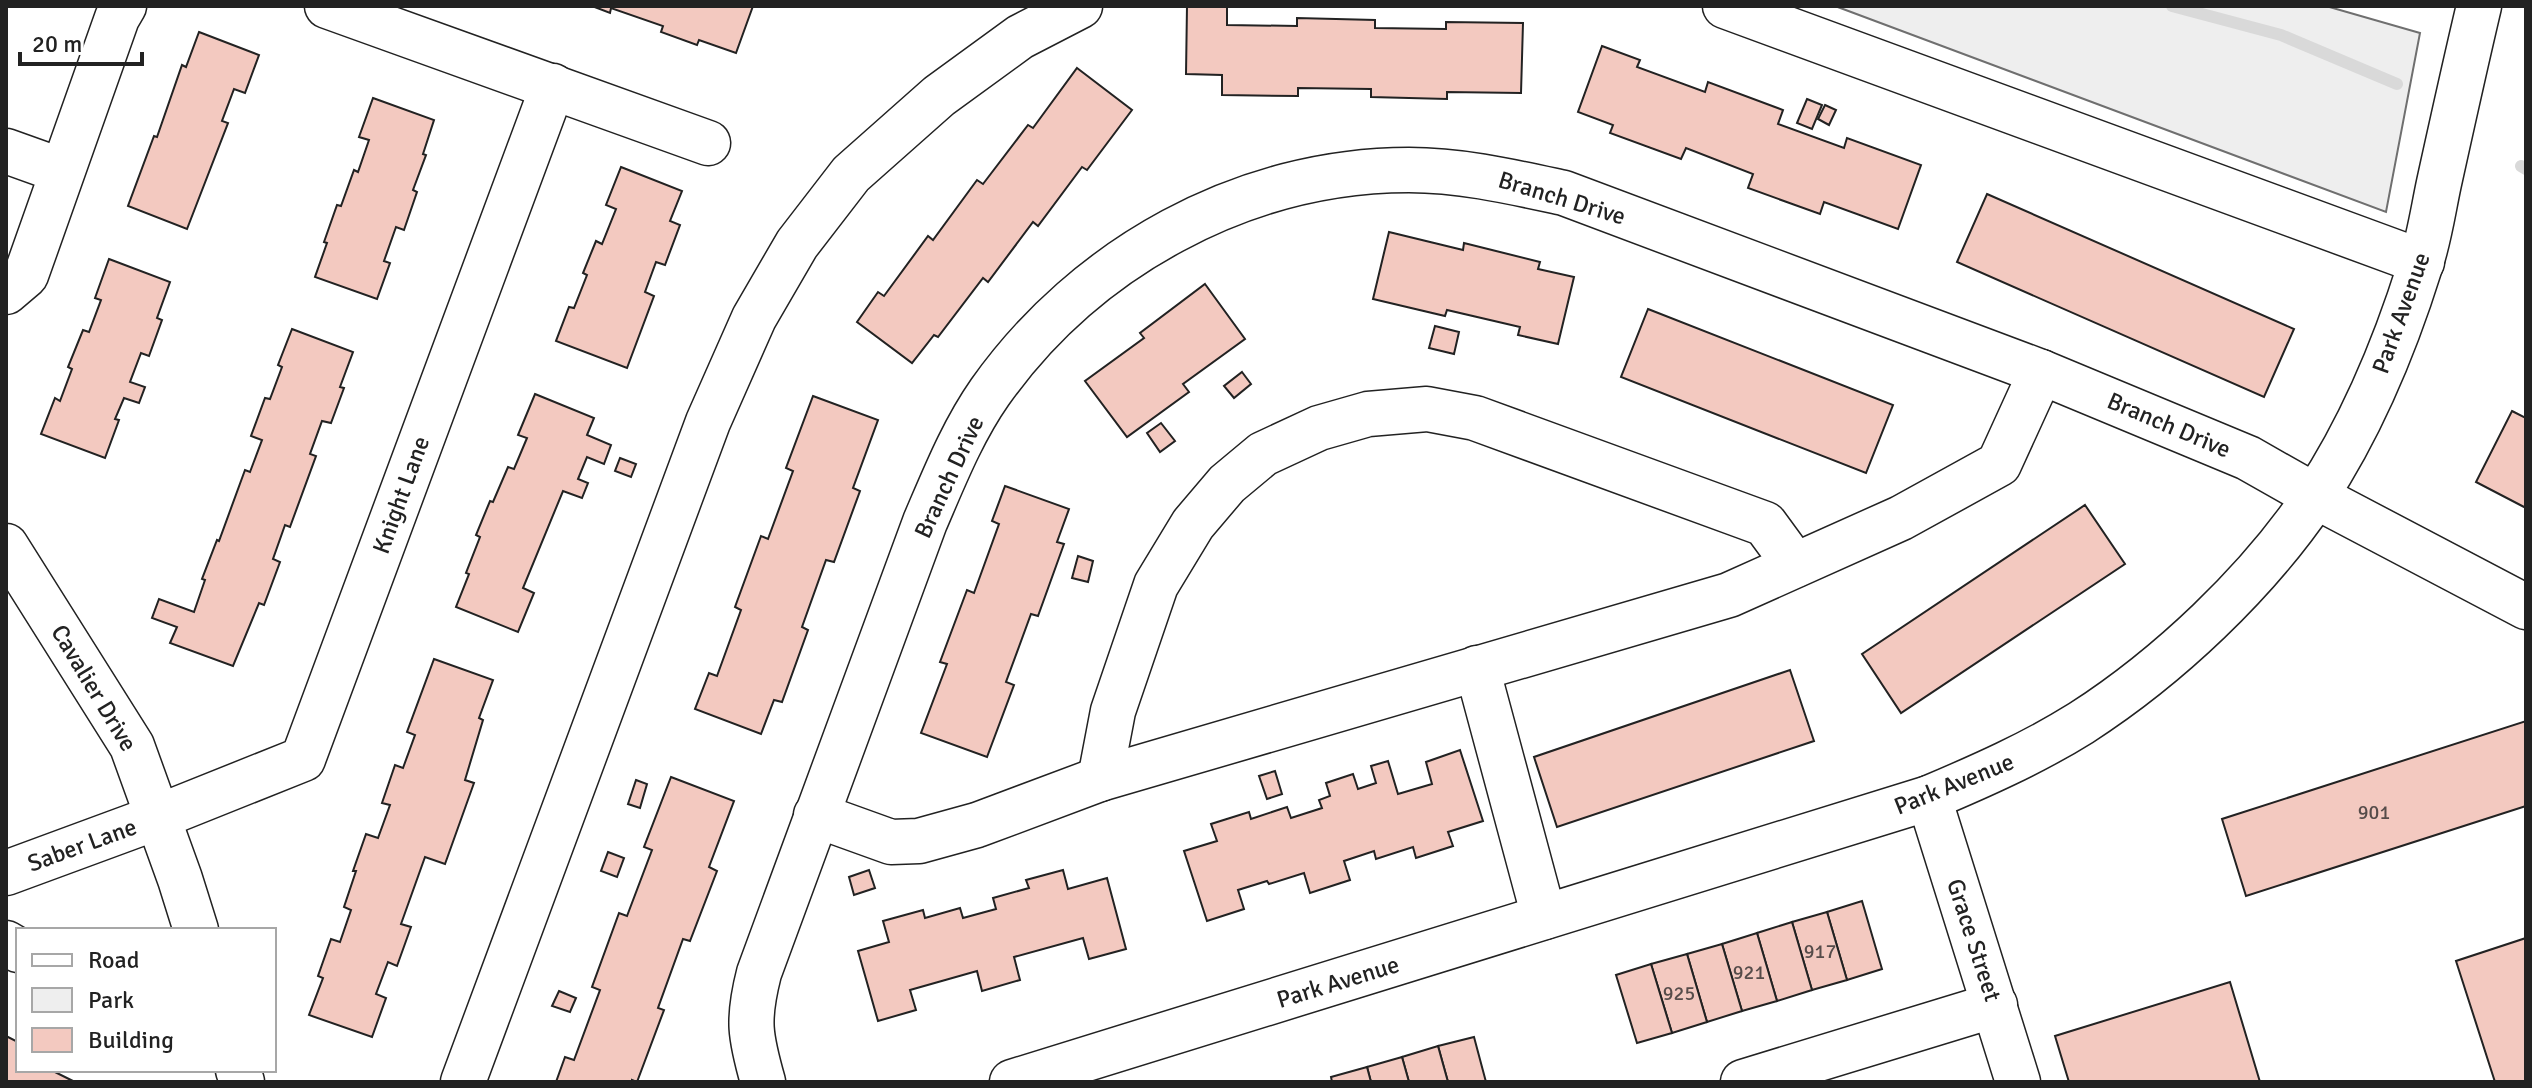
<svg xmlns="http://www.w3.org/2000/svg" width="2532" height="1088" font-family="Signika,sans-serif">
<rect width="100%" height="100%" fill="#fff"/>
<polygon fill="#eee" stroke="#6f6f6f" stroke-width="2" points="1835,6 2326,6 2420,33 2386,212"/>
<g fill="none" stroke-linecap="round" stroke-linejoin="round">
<g stroke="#d9d9d9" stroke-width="12">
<polyline points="2172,6 2281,35 2397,84"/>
<polyline points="2521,166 2526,169"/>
</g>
</g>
<g fill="#f3c9c0" stroke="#222" stroke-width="2">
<polygon points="592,6 753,6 736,53 699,40 697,45 661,32 663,26 611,8 610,13"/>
<polygon points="1187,6 1227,6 1227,25 1297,26 1297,18 1375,20 1375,28 1446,29 1446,22 1523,23 1521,93 1447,92 1447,99 1371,97 1371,89 1298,88 1298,96 1222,95 1222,75 1186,74"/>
<polygon points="199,32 259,55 245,93 234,89 222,121 228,123 187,229 128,206 154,136 157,137 182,65 186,67"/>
<polygon points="1602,46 1640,60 1637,67 1705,92 1708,82 1783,110 1778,124 1844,148 1847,138 1921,165 1898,229 1824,202 1820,214 1748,188 1753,174 1686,148 1681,159 1610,133 1613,125 1578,112"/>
<polygon points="1077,68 1132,110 1087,170 1082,167 1038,226 1033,222 988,282 983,278 938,337 934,335 912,363 857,322 878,292 884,296 928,236 933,240 977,180 983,184 1028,125 1033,128"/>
<polygon points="373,98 434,120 423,154 426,155 413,190 417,192 404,230 396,227 384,261 390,263 377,299 315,277 327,243 324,242 337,205 341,206 354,170 358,172 369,140 359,137"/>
<polygon points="1807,99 1822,105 1812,129 1797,123"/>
<polygon points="1825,105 1836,110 1829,125 1818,119"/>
<polygon points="621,167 682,191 670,221 680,225 665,265 656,262 645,292 654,296 627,368 556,341 569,307 574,308 587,275 583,273 596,241 602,244 616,209 606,205"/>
<polygon points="1987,194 2294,329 2264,397 1957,262"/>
<polygon points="1389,232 1463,250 1464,243 1540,262 1538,269 1574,277 1558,344 1518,335 1520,327 1447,310 1445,316 1373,299"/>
<polygon points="109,259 170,282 157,318 162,320 149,356 141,353 130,382 145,387 139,403 124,398 115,419 119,420 105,458 41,434 55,398 60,401 72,369 68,367 83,330 89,332 101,300 95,298"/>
<polygon points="1205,284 1245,339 1183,384 1189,392 1127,437 1085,381 1144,338 1140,333"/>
<polygon points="1648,309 1893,405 1866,473 1621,377"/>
<polygon points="1435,326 1459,332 1454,354 1429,348"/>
<polygon points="292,329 353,352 340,387 344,388 331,423 322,421 310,454 316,456 290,527 285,525 273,559 280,562 264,605 259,603 233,666 170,643 177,627 152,618 159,599 194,612 205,580 202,579 217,540 219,541 245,470 250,472 262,440 251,436 265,398 270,399 282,367 278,365"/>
<polygon points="1242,372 1251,384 1234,398 1224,386"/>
<polygon points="535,394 594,418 587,435 611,445 604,464 587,457 578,479 588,483 582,498 563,491 523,588 534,593 518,632 456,607 469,574 466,573 480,537 476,535 490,501 493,502 508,467 514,469 527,438 518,435"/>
<polygon points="813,396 878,420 853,488 860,491 834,562 826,560 802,627 808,630 782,702 774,700 761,734 695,709 709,673 717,676 741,610 735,607 761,536 768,539 793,471 786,468"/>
<polygon points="2512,411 2526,418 2526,508 2476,482"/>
<polygon points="1161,423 1175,441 1160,452 1147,433"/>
<polygon points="620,458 636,464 631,477 615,471"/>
<polygon points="1005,486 1069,509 1057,542 1064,544 1038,616 1031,614 1006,682 1014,685 987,757 921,733 947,664 940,662 967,590 974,593 999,524 992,521"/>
<polygon points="2085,505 2125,564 1901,713 1862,654"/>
<polygon points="1078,556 1093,561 1088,582 1072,578"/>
<polygon points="434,659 493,680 479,718 483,720 465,780 474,783 445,864 425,857 401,924 411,927 397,966 388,962 376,994 386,998 372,1037 309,1015 323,978 318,976 331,939 340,942 351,910 344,907 356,871 353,871 366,834 378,838 390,805 382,803 395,765 403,768 415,735 407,732"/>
<polygon points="1790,670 1814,741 1557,827 1534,757"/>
<polygon points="2526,721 2526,806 2246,896 2222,819"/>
<polygon points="1460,750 1483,821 1448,832 1453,846 1416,858 1413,847 1376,859 1374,851 1344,861 1350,880 1310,893 1304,873 1269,884 1267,881 1238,890 1244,909 1207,921 1184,851 1217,841 1211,824 1249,812 1251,819 1287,807 1291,818 1322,808 1319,800 1330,796 1326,783 1353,774 1358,789 1376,783 1371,766 1388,761 1398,794 1432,784 1426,762"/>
<polygon points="1275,771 1282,794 1267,799 1259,776"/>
<polygon points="671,777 734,801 709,867 717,871 690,941 683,939 658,1008 664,1010 637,1082 632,1080 632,1082 556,1082 565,1057 574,1060 600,990 592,987 619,913 627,916 652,850 644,847"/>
<polygon points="636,780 647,784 640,808 628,804"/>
<polygon points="608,852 624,858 617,877 601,871"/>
<polygon points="869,870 875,888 854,895 849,877"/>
<polygon points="1063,870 1068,889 1107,878 1126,949 1089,959 1083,938 1014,957 1020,980 982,991 977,971 910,990 916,1010 878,1021 858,951 889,942 883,921 923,910 925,918 960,908 963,918 996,909 993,898 1029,888 1026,880"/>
<polygon points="1862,901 1882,969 1847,980 1827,912"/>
<polygon points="1827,912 1847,980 1812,990 1792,922"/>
<polygon points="1792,922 1812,990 1777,1001 1757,933"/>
<polygon points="1757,933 1777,1001 1742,1011 1722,944"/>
<polygon points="2526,938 2526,1082 2495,1082 2456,961"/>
<polygon points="1722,944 1742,1011 1707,1022 1687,954"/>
<polygon points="1687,954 1707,1022 1672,1033 1651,964"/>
<polygon points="1651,964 1672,1033 1637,1043 1616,975"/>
<polygon points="2230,982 2260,1082 2069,1082 2055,1036"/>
<polygon points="559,991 576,998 570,1012 552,1006"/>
<polygon points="6,1036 18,1042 18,1070 51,1070 75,1082 6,1082"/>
<polygon points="1474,1037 1486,1082 1448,1082 1438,1046"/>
<polygon points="1438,1046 1448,1082 1409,1082 1402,1057"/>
<polygon points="1402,1057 1409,1082 1371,1082 1367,1067"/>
<polygon points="1367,1067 1371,1082 1332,1082 1331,1077"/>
</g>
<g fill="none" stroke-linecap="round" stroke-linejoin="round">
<g stroke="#222" stroke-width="47">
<g id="minor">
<polyline points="327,6 708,143"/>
<polyline points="1725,6 2422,262"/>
<polyline points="6,151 62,171"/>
<polyline points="6,292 26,275 117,18 124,6"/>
<polyline points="6,546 132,746 180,879 196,930"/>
<polyline points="1477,668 1544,917"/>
<polyline points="1100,779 1113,711 1156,585 1193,524 1227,484 1263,454 1319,428 1368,414 1427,409 1475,418 1765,524 1795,565"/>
<polyline points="1929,798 2018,1082"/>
<polyline points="816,815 891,842 919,841 977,825 1100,779 1729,595 1901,518 1999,464 2041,372"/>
<polyline points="6,873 158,817 303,759 553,86"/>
<polyline points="6,943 18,950"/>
<polyline points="238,1070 242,1082"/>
<polyline points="463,1082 708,422 754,318 797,244 851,174 939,96 1020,37 1080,6"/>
<path d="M763,1082c-13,-46 -16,-62 -4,-109l166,-451c19,-44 37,-90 65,-130 95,-134 253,-222 419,-222 53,0 104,12 155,23l477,179 207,86 67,38 211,111"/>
<path d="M1012,1082l917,-284c52,-22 104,-45 152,-75 87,-56 176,-140 234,-226 47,-71 80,-151 105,-231 9,-26 13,-55 19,-83 13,-59 26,-118 40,-177"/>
<polyline points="1743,1082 1995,1005"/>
</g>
</g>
<use href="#minor" stroke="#fff" stroke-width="44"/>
</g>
<g text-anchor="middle" stroke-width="6" stroke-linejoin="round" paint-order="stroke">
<g font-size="20" fill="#564c4a">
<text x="2374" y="819">901</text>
<text x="1820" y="958">917</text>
<text x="1749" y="979">921</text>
<text x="1679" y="1000">925</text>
</g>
<g font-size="24" fill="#222" stroke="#fff">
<text transform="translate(1562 198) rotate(17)" y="8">Branch Drive</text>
<text transform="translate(2401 313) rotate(-70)" y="8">Park Avenue</text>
<text transform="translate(2169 425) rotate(23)" y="8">Branch Drive</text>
<text transform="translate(949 477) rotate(-65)" y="8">Branch Drive</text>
<text transform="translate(401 495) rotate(-70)" y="8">Knight Lane</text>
<text transform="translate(94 688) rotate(59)" y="8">Cavalier Drive</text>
<text transform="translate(1954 784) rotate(-22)" y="8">Park Avenue</text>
<text transform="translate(82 845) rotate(-20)" y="8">Saber Lane</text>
<text transform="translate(1974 940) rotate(72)" y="8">Grace Street</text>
<text transform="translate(1338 982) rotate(-17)" y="8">Park Avenue</text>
</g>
</g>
<rect width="2532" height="1088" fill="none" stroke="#222222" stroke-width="16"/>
<rect x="16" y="928" width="260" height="144" fill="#ffffff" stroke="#a7a7a7" stroke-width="2"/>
<rect x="32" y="954" width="40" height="12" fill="#ffffff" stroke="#a7a7a7" stroke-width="2"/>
<text x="88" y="968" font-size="24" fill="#222222">Road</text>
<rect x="32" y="988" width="40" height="24" fill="#eeeeee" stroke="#a7a7a7" stroke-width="2"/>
<text x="88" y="1008" font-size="24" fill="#222222">Park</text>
<rect x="32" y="1028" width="40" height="24" fill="#f3c9c0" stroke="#a7a7a7" stroke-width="2"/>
<text x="88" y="1048" font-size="24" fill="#222222">Building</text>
<path d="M20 52v12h122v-12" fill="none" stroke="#222222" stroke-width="4"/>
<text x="32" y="52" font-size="24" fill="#222222" stroke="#ffffff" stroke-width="6" paint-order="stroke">20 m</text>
</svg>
